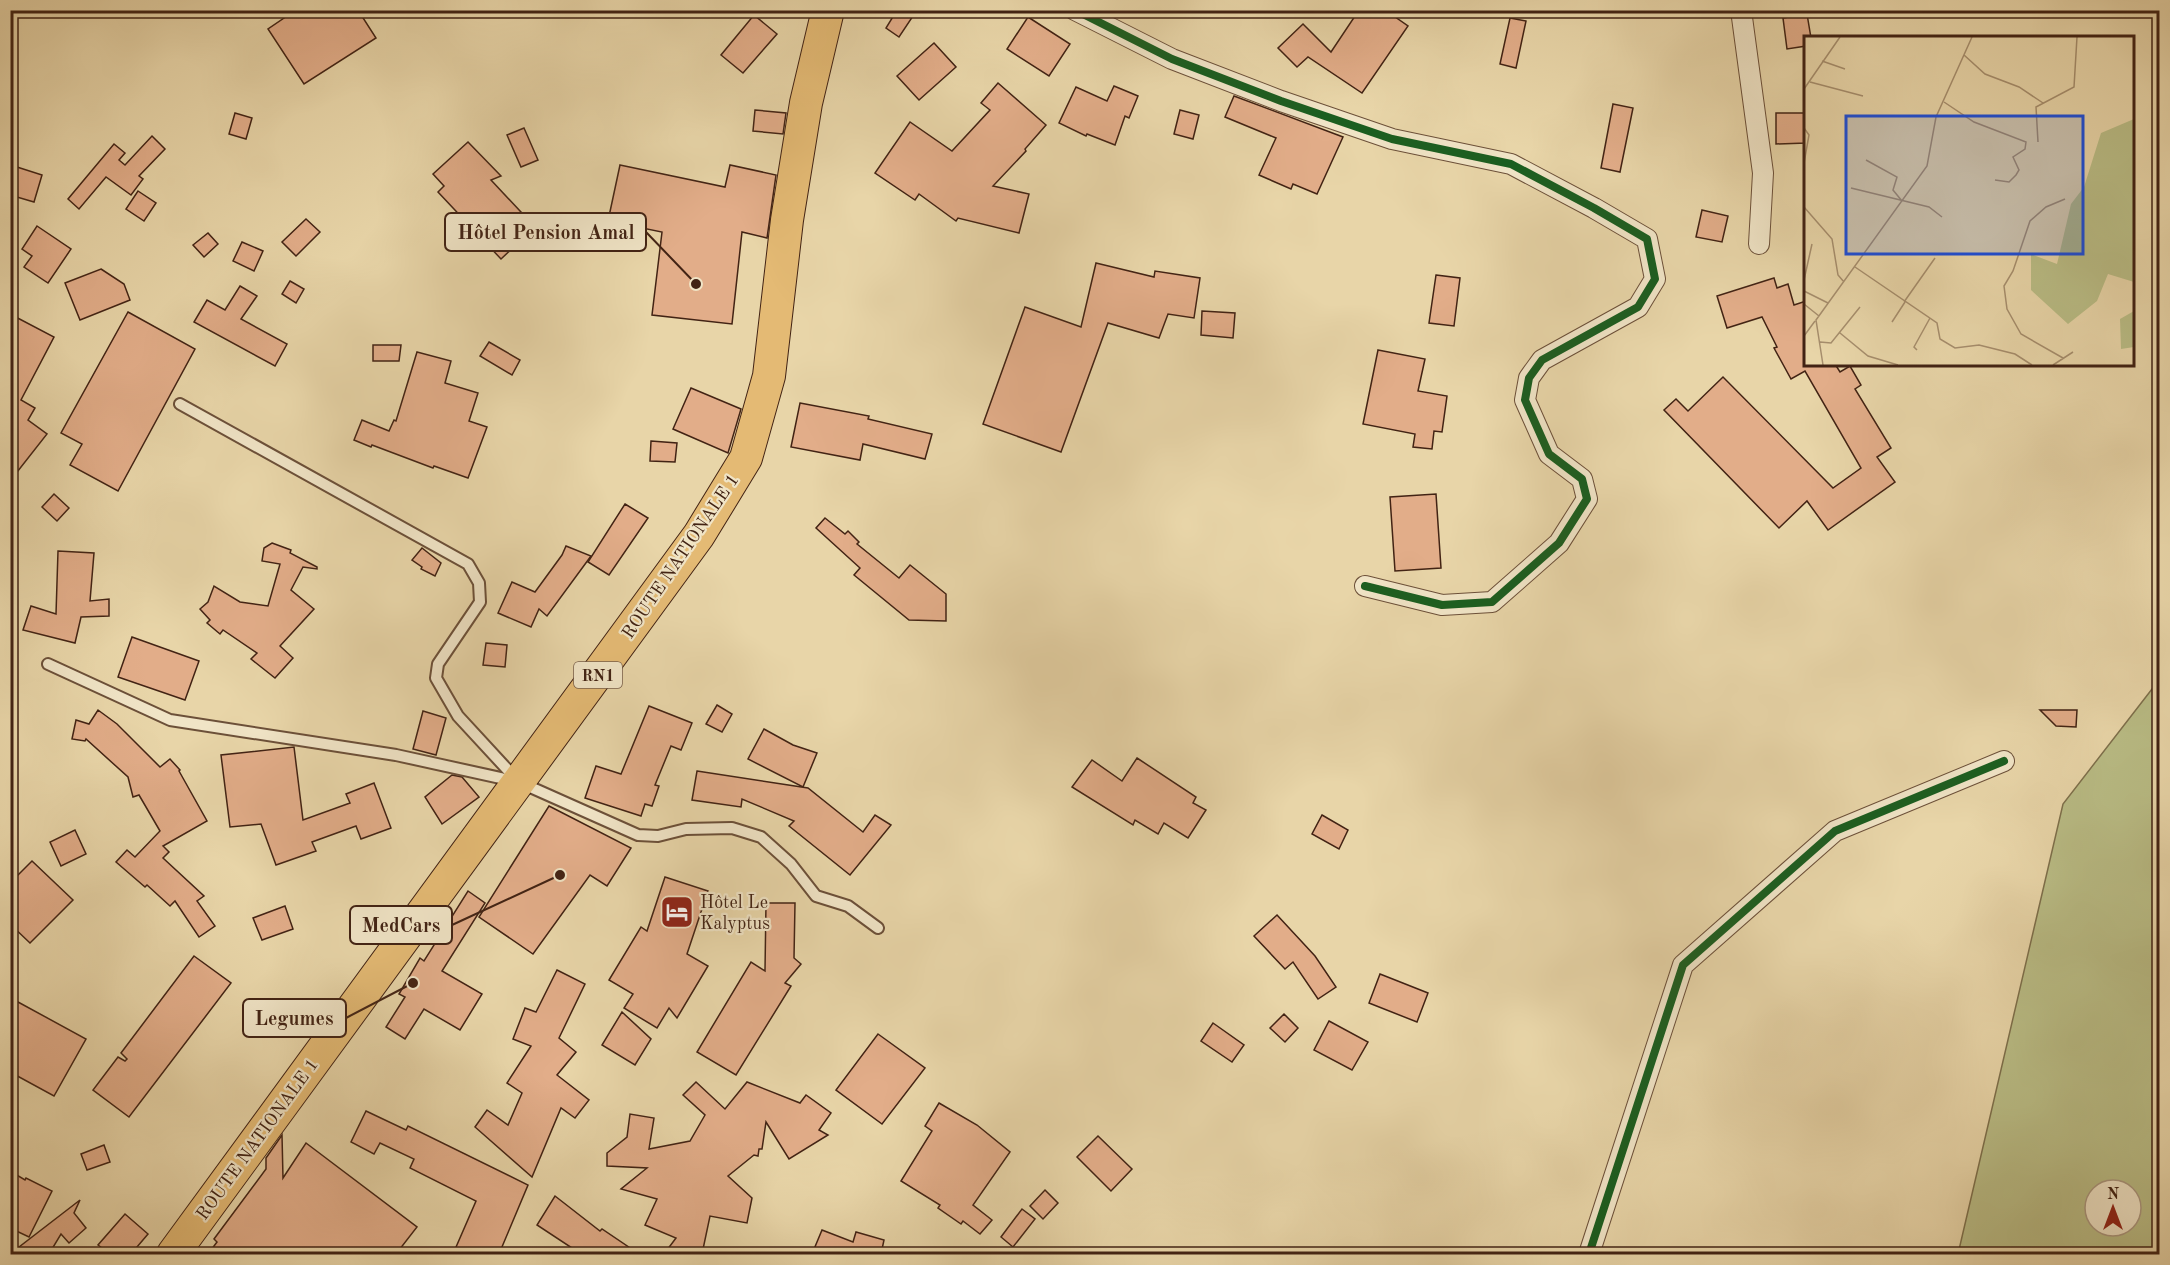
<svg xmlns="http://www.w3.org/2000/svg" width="2170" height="1265" font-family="'Old Standard TT',serif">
<rect width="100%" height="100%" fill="#e8d5a8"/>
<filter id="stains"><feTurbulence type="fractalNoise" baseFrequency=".00333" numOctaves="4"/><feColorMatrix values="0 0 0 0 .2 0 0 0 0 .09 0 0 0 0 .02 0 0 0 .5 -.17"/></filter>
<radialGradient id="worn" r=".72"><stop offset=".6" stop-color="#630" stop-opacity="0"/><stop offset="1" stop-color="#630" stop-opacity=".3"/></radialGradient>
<path fill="#b9bc85" stroke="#7e704c" stroke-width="1.5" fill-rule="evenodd" d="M2159,680v574h-201l105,-450zM2095,1190h36v36h-36z"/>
<g fill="#e2ad89" stroke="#422314" stroke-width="1.5">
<polygon points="296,10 358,10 376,38 304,84 268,29"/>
<polygon points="897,10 917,10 899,37 886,28"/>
<polygon points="1359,10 1385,10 1408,26 1362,93 1308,57 1297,67 1278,48 1303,24 1331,52"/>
<polygon points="1807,14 1811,38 1806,38 1806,46 1787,49 1783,18"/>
<polygon points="754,15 777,34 743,73 721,55"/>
<polygon points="1028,17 1070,44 1049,76 1007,49"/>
<polygon points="1510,18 1526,21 1516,68 1500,64"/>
<polygon points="934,43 956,67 919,100 897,76"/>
<polygon points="998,83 1046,125 1025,149 1026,151 993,186 1029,194 1019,233 958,218 956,221 919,194 915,200 875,173 910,122 952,151 990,110 981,103"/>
<polygon points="1114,86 1138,96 1129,118 1125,116 1115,145 1087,134 1086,136 1059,123 1076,87 1107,101"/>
<polygon points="1234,96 1343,137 1317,194 1293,184 1291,189 1259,175 1276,138 1225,117"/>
<polygon points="1613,104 1633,108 1620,172 1601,168"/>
<polygon points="755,110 786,113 783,134 753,131"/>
<polygon points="1180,110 1199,115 1193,139 1174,134"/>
<polygon points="235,113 252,118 246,139 229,134"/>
<polygon points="1776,113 1806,113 1806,143 1776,144"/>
<polygon points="524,128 538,160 521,167 507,135"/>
<polygon points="152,136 165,149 139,176 143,179 131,195 106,177 79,209 68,199 114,144 125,153 119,160 125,165"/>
<polygon points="468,142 501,176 491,180 535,227 501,259 438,192 444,186 433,174"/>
<polygon points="620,165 725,187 730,165 776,175 767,238 742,232 732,324 652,315 662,232 608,221"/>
<polygon points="17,167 42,175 34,202 10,195 10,186"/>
<polygon points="138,191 156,203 144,221 126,209"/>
<polygon points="1702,210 1728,216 1722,242 1696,237"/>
<polygon points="306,219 320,232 296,256 282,242"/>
<polygon points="37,226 71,249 48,283 24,267 32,256 22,249"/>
<polygon points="208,233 218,244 204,257 193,245"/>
<polygon points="242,242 263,251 254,271 233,261"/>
<polygon points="1096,263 1154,277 1155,271 1200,278 1194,318 1168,314 1159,338 1108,323 1061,452 983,424 1025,307 1081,327"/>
<polygon points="101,269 124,284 130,300 80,320 65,283"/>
<polygon points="1436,275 1460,278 1454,326 1429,323"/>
<polygon points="1774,278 1777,288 1788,284 1794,305 1806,301 1806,364 1835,364 1840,372 1850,366 1861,385 1855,389 1891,448 1877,457 1895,482 1828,530 1807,501 1779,528 1664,410 1676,399 1688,411 1723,377 1833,488 1861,468 1805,371 1791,379 1774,348 1777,347 1762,317 1727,328 1717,296"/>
<polygon points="290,281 304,289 296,303 282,294"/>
<polygon points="240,286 257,296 241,319 287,344 275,366 194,322 207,300 225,310"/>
<polygon points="1202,311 1235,313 1233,338 1201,335"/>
<polygon points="128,312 195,349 118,491 70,465 82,444 61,433"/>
<polygon points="10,314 54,337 21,400 35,408 28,420 47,434 10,481"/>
<polygon points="489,342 520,360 512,375 480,356"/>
<polygon points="373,345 401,345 399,361 373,361"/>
<polygon points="1378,350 1425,359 1418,391 1447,396 1442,432 1434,431 1432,449 1413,447 1415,434 1363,424"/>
<polygon points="417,352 451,361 445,383 478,393 469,421 487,427 468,478 434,466 433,468 372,445 371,447 354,440 362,420 389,431 394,420 396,421"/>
<polygon points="691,388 741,409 728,453 673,429"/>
<polygon points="800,403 869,416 868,419 932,434 925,459 863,444 860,460 791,447"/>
<polygon points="651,441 677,443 675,462 650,461"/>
<polygon points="54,494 69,508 57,521 42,507"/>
<polygon points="1436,494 1441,568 1395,571 1390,497"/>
<polygon points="625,504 648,518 609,575 588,562"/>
<polygon points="825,518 845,534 848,531 859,542 857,544 899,578 910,565 946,594 946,621 909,620 854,575 860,568 816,528"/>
<polygon points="272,543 291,550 290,553 317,567 317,569 303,567 291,590 314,609 280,646 293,658 275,678 251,659 257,653 223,630 220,634 207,623 210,620 200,609 208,602 214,586 240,602 268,606 280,564 262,561 264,548"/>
<polygon points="566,546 591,556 547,616 539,609 531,627 498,613 512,582 535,592 562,555"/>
<polygon points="422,548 441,563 435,576 421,569 422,567 412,560"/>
<polygon points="58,551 94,553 90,601 109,599 109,616 81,617 75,643 23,630 31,606 56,614"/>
<polygon points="132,637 199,661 185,700 118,677"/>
<polygon points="486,643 507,645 505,667 483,665"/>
<polygon points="717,705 732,714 722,732 706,724"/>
<polygon points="649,706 692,723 681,750 671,746 655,785 659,786 652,806 645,804 641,816 585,798 596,766 621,774"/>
<polygon points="98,710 117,724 160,767 170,759 180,770 179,771 207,821 163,846 169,852 163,858 204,896 197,901 215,926 199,937 175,901 170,906 147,885 145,887 116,862 127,850 135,857 160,831 139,795 133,797 128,777 86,739 85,741 72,739 76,720 89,724"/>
<polygon points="2040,710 2077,710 2076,727 2056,726"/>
<polygon points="423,711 446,718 436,755 413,749"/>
<polygon points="764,729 793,745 817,753 803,787 748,759"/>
<polygon points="294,747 303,820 350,803 346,794 374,783 391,828 361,839 356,826 312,842 316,851 276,865 261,824 230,827 221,755"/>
<polygon points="1137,758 1196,797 1193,803 1206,810 1188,838 1164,823 1158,834 1135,820 1133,825 1072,787 1092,760 1122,781"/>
<polygon points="697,771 808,788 863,832 875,815 891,825 850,875 789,826 794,821 742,799 741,807 692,800"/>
<polygon points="452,775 462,777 479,797 442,824 425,797"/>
<polygon points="549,806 631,848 607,886 590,875 533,954 479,917"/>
<polygon points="1322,815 1348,830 1339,849 1312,834"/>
<polygon points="75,830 86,854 61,866 50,842"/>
<polygon points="32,861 73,900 30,943 10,924 10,883"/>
<polygon points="665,877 708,891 687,954 708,966 677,1018 669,1008 657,1028 624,1008 633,994 609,980 641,927 647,931"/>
<polygon points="468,891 485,903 442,971 482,994 460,1030 424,1009 405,1039 386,1027 405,997 399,994 420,958 424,961"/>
<polygon points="766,903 795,903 794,958 801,964 785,983 791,986 736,1075 697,1052 751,962 765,971"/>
<polygon points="285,906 293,929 262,940 253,918"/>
<polygon points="1277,915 1315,956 1336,987 1318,999 1293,962 1285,969 1254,936"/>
<polygon points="194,956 231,983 129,1117 93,1090 118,1057 125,1061 127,1059 121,1053"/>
<polygon points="557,970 585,984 559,1038 576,1052 557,1075 589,1100 575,1118 561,1108 532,1177 475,1127 487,1110 508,1125 522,1093 507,1083 531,1046 513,1039 525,1008 536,1012"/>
<polygon points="1380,974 1428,993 1417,1022 1369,1003"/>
<polygon points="18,1002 86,1039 54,1096 10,1072 10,1016"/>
<polygon points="622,1012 651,1039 635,1065 602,1045"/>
<polygon points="1284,1014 1298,1028 1285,1042 1270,1028"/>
<polygon points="1329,1021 1368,1042 1352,1070 1314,1050"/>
<polygon points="1213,1023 1244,1045 1232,1062 1201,1041"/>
<polygon points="878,1034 925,1068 882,1124 836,1090"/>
<polygon points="696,1082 725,1109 747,1082 800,1103 806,1095 831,1113 819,1130 828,1135 789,1159 766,1122 762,1149 759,1149 758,1156 754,1155 728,1176 752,1198 747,1223 710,1216 702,1254 664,1254 676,1238 645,1225 657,1199 621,1189 647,1168 607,1166 607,1153 627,1137 630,1114 654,1118 649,1149 690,1141 705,1115 683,1095"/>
<polygon points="939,1103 977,1125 1010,1152 973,1205 992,1220 980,1234 963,1221 961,1224 938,1208 940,1205 901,1181 932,1131 925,1126"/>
<polygon points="366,1111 406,1130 408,1126 528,1185 499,1254 453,1254 476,1201 410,1168 414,1159 380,1143 374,1154 351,1142"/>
<polygon points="282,1135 283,1178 306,1143 417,1227 396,1254 208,1254 217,1242 214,1239 266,1169 266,1158"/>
<polygon points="1098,1136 1132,1169 1111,1191 1077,1157"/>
<polygon points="104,1145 110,1162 87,1170 81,1154"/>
<polygon points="10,1171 25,1180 26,1178 52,1191 29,1237 10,1228"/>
<polygon points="1045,1190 1058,1203 1043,1219 1030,1206"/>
<polygon points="555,1196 600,1231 602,1229 639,1254 581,1254 537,1225"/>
<polygon points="80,1200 74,1213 86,1228 69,1243 61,1234 49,1254 10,1254"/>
<polygon points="1022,1209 1035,1219 1013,1247 1001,1237"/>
<polygon points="125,1214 148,1234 131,1254 110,1254 98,1245"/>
<polygon points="822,1230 853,1242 856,1232 884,1240 881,1254 812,1254"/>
</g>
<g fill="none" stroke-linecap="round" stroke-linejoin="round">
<g stroke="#6c5039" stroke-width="14">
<g id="service">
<polyline points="180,404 468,564 479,583 480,602 438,664 436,678 458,716 517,780"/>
<polyline points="48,664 170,720 396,755 519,782 638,835 658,836 686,829 732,828 761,837 791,864 816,896 848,906 878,928"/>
</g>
</g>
<g stroke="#6c5039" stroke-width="22">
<g id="minor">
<polyline points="1075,10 1172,59 1281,101 1392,139 1511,164 1594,208 1647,239 1655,279 1638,307 1542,360 1529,378 1525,400 1549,454 1582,479 1587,499 1559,543 1492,602 1442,605 1365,586"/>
<polyline points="1741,10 1763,173 1759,244"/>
<polyline points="1589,1254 1683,965 1835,831 2004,761"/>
</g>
</g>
<g stroke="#422314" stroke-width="34">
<polyline id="primary" points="173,1254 699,535 746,458 769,376 787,220 806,103 828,10"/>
</g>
<use href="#service" stroke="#f0e4c6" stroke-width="10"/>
<use href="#minor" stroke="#f0e4c6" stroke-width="20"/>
<use href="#primary" stroke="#e4ba74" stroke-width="32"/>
<g stroke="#f0e4c6" stroke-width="11">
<g id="cycleway">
<polyline points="1075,10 1172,59 1281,101 1392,139 1511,164 1594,208 1647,239 1655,279 1638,307 1542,360 1529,378 1525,400 1549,454 1582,479 1587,499 1559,543 1492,602 1442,605 1365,586"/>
<polyline points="1589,1254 1683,965 1835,831 2004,761"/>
</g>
</g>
<use href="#cycleway" stroke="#1b5e20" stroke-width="8"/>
</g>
<defs>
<g id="hotel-square" transform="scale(1.725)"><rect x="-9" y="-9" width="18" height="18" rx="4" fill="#8f2418" stroke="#f0e4c6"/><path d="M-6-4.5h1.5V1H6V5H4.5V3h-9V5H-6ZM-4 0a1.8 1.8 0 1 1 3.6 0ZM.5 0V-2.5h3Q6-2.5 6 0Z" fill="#fff"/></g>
</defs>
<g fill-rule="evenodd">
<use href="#hotel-square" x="677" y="912"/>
</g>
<g text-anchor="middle" stroke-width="4.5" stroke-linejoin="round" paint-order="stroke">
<rect fill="#f0e4c6" stroke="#765d49" stroke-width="1.5" x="574" y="662" width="48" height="26" rx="4.5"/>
<g font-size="16" font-weight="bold" fill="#422314">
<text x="598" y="681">RN1</text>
</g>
<g font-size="18" fill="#422314" stroke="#f0e4c6">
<text transform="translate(680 556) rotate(-56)" y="6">ROUTE NATIONALE 1</text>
<text transform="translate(257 1139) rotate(-54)" y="6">ROUTE NATIONALE 1</text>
</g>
<g font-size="18" fill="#422314" stroke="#f0e4c6" text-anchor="start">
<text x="700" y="908">Hôtel Le<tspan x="700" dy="21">Kalyptus</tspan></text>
</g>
</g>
<g transform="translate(1804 36)">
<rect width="330" height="330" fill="#e8d5a8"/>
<path d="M330,83v163l-26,-8 -11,27 -29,23 -37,-34v-36l26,10 14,-60 13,-17 17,-54zM330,275v36l-13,2 -1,-30z" fill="#b9bc85"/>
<path fill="none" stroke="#a68e6d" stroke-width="1.5" d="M160,19l21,19 34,13 24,16M18,25l23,8M6,46l53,14M0,53l36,-52M140,66l30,20 52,20 -1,7 -12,8 6,13 -3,5 -7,7 -14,-2M0,92l5,7 -5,28M234,106l-2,-35 38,-20 3,-50M62,124l31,17 -4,13 9,11M47,152l78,19 13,10M0,171l28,32 6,36 6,7M51,231l82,56 3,16 15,9 24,-3 36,9 17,11M0,244l8,-36M0,255l24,12M100,266l31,-44M0,268l15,12M88,286l13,-20M36,297l28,23 30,9M0,300l11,-15M16,306l11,1 29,-36M113,314l-3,-3 16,-29M259,322l-42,-24 -14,-25 -3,-23 9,-15 17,-50 16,-14 19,-8M19,329l-7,-45 111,-154 9,-49 36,-80M249,329l20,-13"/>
<path fill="#1d4ed8" fill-opacity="0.15" stroke="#1d4ed8" stroke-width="3" d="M42,80h237v138h-237z"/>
<rect width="330" height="330" fill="none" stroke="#422314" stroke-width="3"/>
</g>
<path fill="none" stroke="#422314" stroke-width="2" d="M696 284L646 232M560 875L452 925M413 983L346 1018"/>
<g fill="#422314" stroke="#f0e4c6" stroke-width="2">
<circle cx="696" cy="284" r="6"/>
<circle cx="560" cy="875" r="6"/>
<circle cx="413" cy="983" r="6"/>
</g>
<g fill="#f0e4c6" stroke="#422314" stroke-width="2">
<rect x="445" y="213" width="201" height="38" rx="6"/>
<rect x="350" y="906" width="102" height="38" rx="6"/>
<rect x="243" y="999" width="103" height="38" rx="6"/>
</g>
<g font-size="20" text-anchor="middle" font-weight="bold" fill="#422314">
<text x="546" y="239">Hôtel Pension Amal</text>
<text x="401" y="932">MedCars</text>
<text x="294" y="1025">Legumes</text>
</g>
<rect width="2170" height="1265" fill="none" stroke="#e8d5a8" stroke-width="36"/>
<rect x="12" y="12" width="2146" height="1241" fill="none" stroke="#422314" stroke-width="3"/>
<rect x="18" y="18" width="2134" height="1229" fill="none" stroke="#422314" stroke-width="1.5"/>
<g transform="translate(2113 1208)"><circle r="28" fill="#f0e4c6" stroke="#aa977f" stroke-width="1.5"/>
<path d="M0-4.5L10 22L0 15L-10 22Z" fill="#8f2418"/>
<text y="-9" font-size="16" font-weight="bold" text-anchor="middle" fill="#422314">N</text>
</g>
<rect width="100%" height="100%" filter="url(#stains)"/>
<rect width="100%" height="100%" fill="url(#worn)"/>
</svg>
